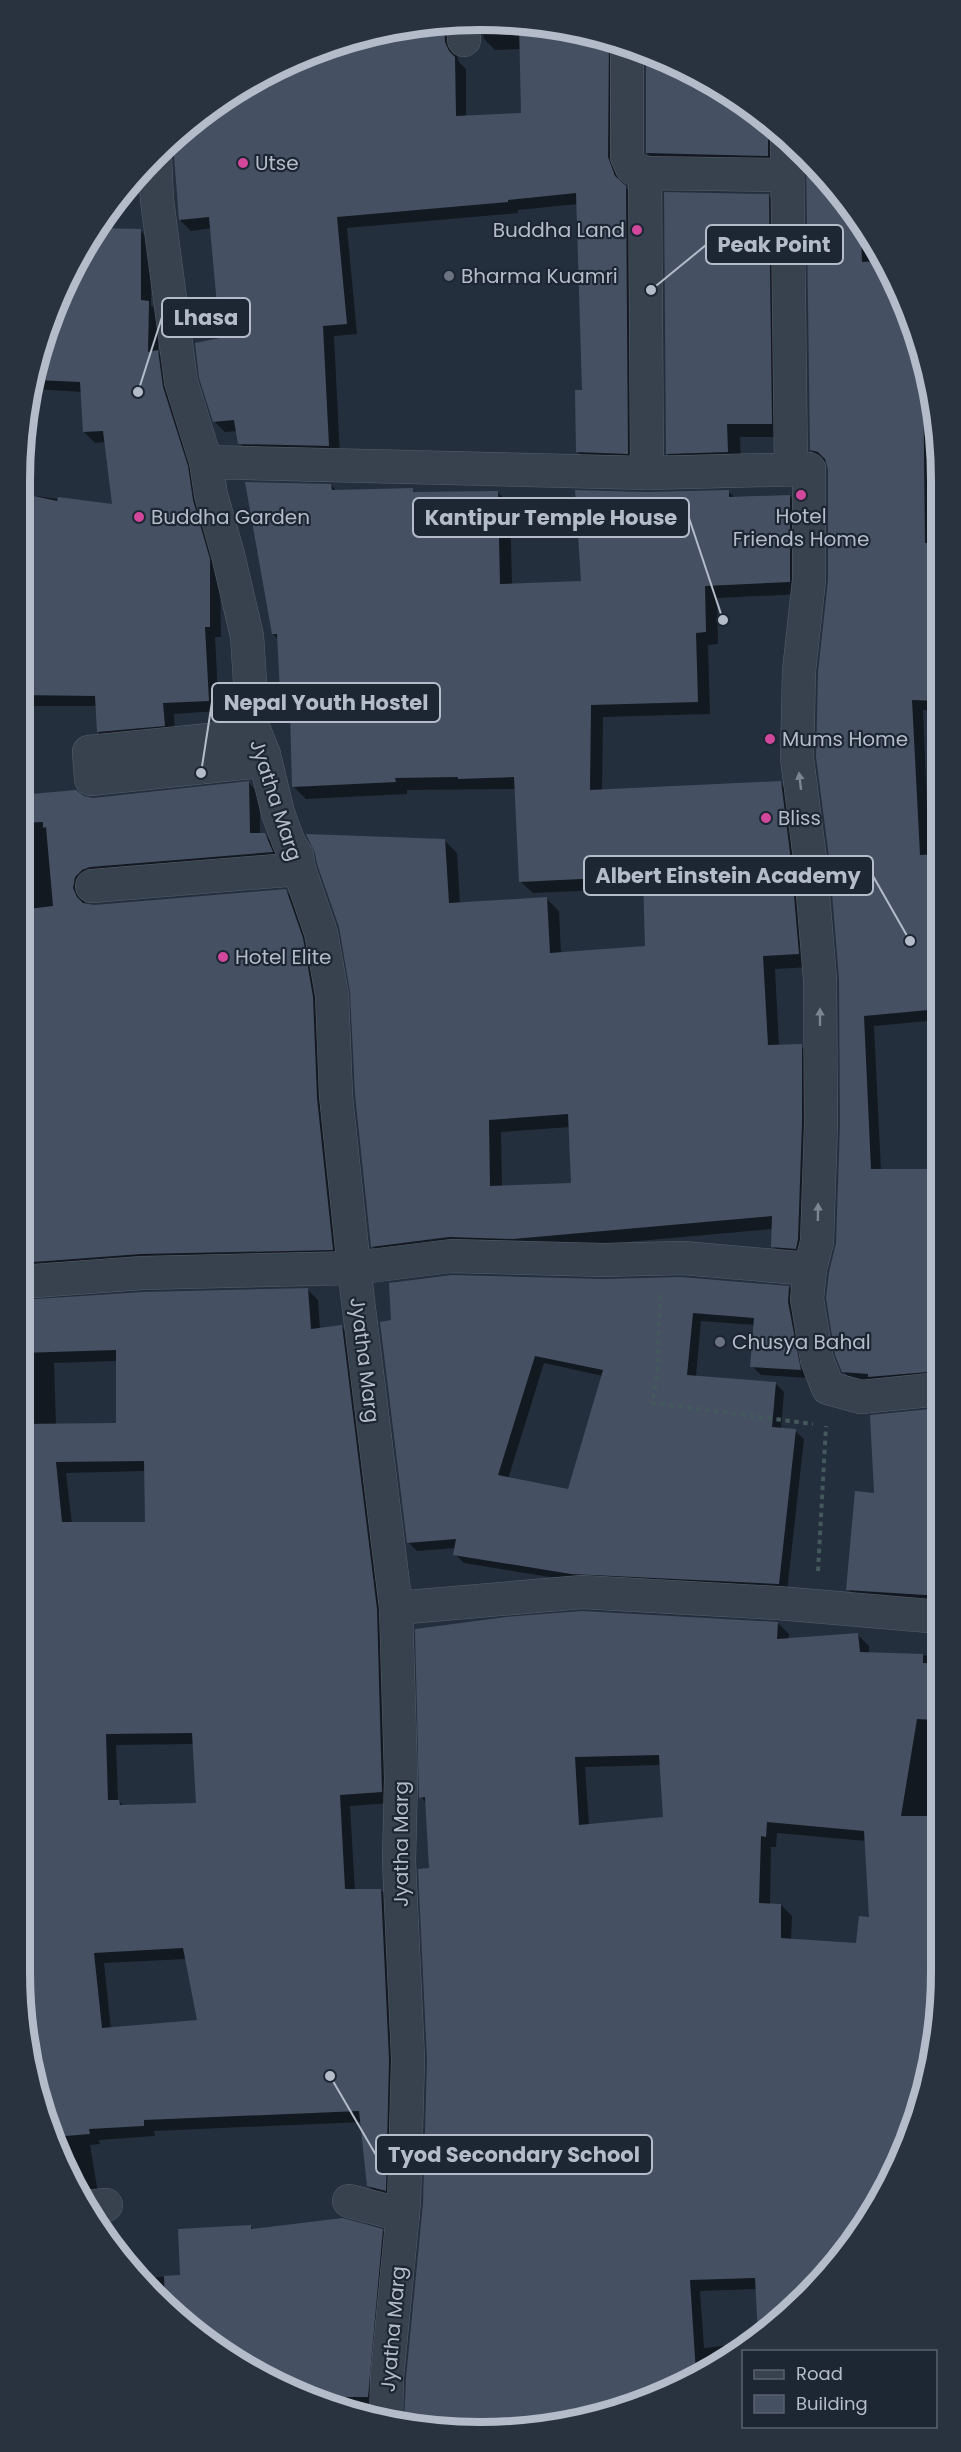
<svg xmlns="http://www.w3.org/2000/svg" width="961" height="2452" font-family="Poppins,sans-serif">
<rect width="100%" height="100%" fill="#242f3e"/>
<g fill="#0007" fill-rule="evenodd">
<polygon points="450,21 456,54 459,62 466,69 466,117 523,114 521,49 495,50 484,39 482,22 540,23 623,43 619,170 625,187 637,198 638,464 589,463 578,452 583,391 578,204 518,210 518,213 347,228 357,334 334,336 340,457 251,454 240,443 237,431 225,432 214,421 222,339 212,228 191,231 180,220 174,150 162,150 200,115 276,67 361,35"/>
<polygon points="647,53 736,97 785,139 779,166 658,164 647,153"/>
<polygon points="807,159 827,177 871,247 871,263 881,263 906,304 933,405 934,422 938,422 938,711 923,710 929,856 939,855 939,1020 874,1026 881,1171 939,1170 940,1382 854,1382 843,1371 837,1243 841,1124 840,979 829,580 829,469 827,462 822,461 811,450"/>
<polygon points="148,163 147,178 133,178"/>
<polygon points="768,195 782,209 785,437 740,437 741,465 681,467 667,453"/>
<polygon points="141,231 152,242 151,305 159,313 158,352 168,362 220,571 221,637 215,637 219,711 174,714 175,736 109,743 98,732 97,706 29,706 32,796 93,799 249,783 260,794 260,834 265,835 276,846 283,863 86,889 84,900 86,905 93,906 285,890 297,902 313,950 343,1260 20,1278 20,494 113,506 106,442 95,443 84,432 82,392 35,389 44,333 81,250"/>
<path d="M331,485l6,7 75,-2 4,4 82,-2 12,13 2,80 70,-2 65,-90 81,-2 8,8 54,-3 12,13v85l-85,4 1,46 -10,1 2,69 -107,3 -1,74 178,-8 13,12 18,172 -36,2 4,77h22l13,12 -4,195 -25,6 -12,-13v-17l-247,22 -141,8 -13,-13 72,-406 13,13 3,51 87,-5 12,12 2,43 86,-6 -2,-60 -112,5 -13,-12 -4,-92 -109,1v4l-101,5 -13,-13 -1,-66 -10,-10 -3,-70 -6,-6zM570,1127l3,57 -71,3 -1,-55z"/>
<path d="M789,1287l8,9 11,82 -47,-3 -9,-9 3,-41 -54,-4 -5,56 79,6 9,9 -3,37 14,2 9,8 -17,153 -206,-10 -117,-19 -9,-9 1,-6 -39,3 -9,-9 -27,-219zM544,1363l59,13 -34,114 -61,-11z"/>
<path d="M307,1289l11,11 2,29 22,-2 11,11 35,283 4,182 -42,3 5,85 26,-1 11,11 4,300 -16,-4 -11,-11 -7,-64 -208,9 1,5 -56,4 1,4 -10,1 9,54 -18,3 -37,-82 -24,-148v-670zM117,1361v63l-61,1 -2,-62zM146,1471l1,53h-75l-6,-51zM194,1744l3,60 -73,2 -6,-5 -2,-56zM186,1959l13,62 -88,8 -7,-66z"/>
<polygon points="940,1409 941,1606 859,1600 848,1589 875,1494 871,1416"/>
<path d="M778,1623l11,11 -1,6 70,-5 11,11v8l72,2 1,316 -25,147 -71,133 -86,81 -3,-44 -57,2 4,57 45,-5 -13,12 -79,42 -86,27 -151,5 -15,-4 19,-221 4,-144 3,-190 -5,-67 -5,-6zM661,1765l4,54 -76,6 -4,-58zM777,1833l89,8 4,78 -12,26 -67,-5 1,-24 -11,-11h-11l1,-58h5z"/>
<polygon points="98,2226 112,2237 131,2271"/>
<polygon points="250,2226 254,2230 382,2230 393,2241 378,2419 333,2408 250,2371 138,2278 182,2276"/>
</g>
<g fill="#455162" fill-rule="evenodd">
<polygon points="444,21 445,42 449,51 455,57 456,116 521,113 519,23 540,23 609,39 608,157 615,176 626,186 628,454 576,452 575,390 582,390 576,193 508,200 508,202 337,217 347,324 323,326 329,446 238,444 234,420 213,422 199,378 195,343 220,338 209,217 179,220 174,156 168,144 200,115 276,67 360,36"/>
<polygon points="646,52 736,97 773,129 768,141 768,156 646,153"/>
<polygon points="806,158 827,177 861,230 862,262 880,261 906,304 923,365 925,543 938,544 938,701 912,700 920,855 939,854 939,1009 864,1016 871,1169 939,1169 940,1371 868,1377 868,1374 842,1372 835,1355 826,1298 829,1272 836,1243 840,1124 839,979 829,857 816,757 818,672 828,580 828,469 825,459 818,452 810,450"/>
<polygon points="664,192 769,194 772,424 727,424 728,452 666,454"/>
<polygon points="97,228 141,229 141,300 149,301 148,352 158,350 163,387 188,466 193,500 210,559 210,627 205,627 209,701 163,703 165,726 97,732 95,696 20,695 20,493 57,501 58,497 112,504 103,431 83,432 80,382 36,380 44,333 81,250"/>
<path d="M245,482l86,2 1,6 81,-2v4l85,-1 2,93 81,-3 -6,-91 72,2 82,-2v7l61,-2v87l-85,4 1,46 -10,1 2,69 -107,3 -1,85 191,-9 10,80 8,93 -36,2 5,89 34,-1v79l-4,116 -2,10 -25,-2 1,-31 -259,23 -64,-2 -78,10 -16,-152 -5,-103 -11,-65 -22,-63 -2,-11 -9,-19 139,5 4,64 98,-6 3,56 95,-7 -2,-70 -124,6 -5,-105 -56,2v-2l-63,1 1,4 -104,5 -2,-77 -9,1 -4,-77h-5zM568,1114l3,69 -81,3 -1,-66z"/>
<polygon points="249,781 250,833 265,833 273,852 90,867 82,870 75,877 73,888 77,897 83,903 94,905 286,889 303,938 313,997 317,1098 333,1250 141,1254 20,1263 20,1012 27,1011 20,958 20,910 53,906 46,827 43,828 43,822 20,823 20,795 76,790 84,796 93,798"/>
<path d="M452,1275l151,4 78,-2 108,9 -1,16 13,68 -51,-3 4,-49 -61,-5 -6,62 89,7 -4,45 24,2 -17,155 -208,-10 -118,-19 3,-16 -49,4 -27,-221 11,-2 -2,-37zM535,1356l68,14 -35,119 -70,-14z"/>
<path d="M308,1288l3,41 31,-4 35,284 5,183 -42,3 5,94h36l8,170 -3,132 -19,-5 -8,-75 -215,9v6l-55,3 1,5 -37,3 -6,-52 -9,1 -18,-115v-547l96,-1v-73l-96,3v-53l123,-8zM144,1461l1,61h-83l-6,-60zM192,1733l4,70 -76,2 -1,-5h-11l-2,-66zM183,1948l14,72 -95,8 -8,-75z"/>
<polygon points="940,1408 941,1596 846,1590 855,1491 874,1493 870,1415"/>
<path d="M582,1611l196,11 -1,17 81,-6 2,19 63,2v9l18,1 -3,56 -21,-1 -16,97h40l1,155 -25,148 -71,133 -88,82 -3,-56 -65,2 6,93 -4,1 1,4 -36,19 -86,27 -151,4 -16,-3 2,-47 17,-175 4,-143 -9,-191 11,-1 -4,-71 -6,1 -4,-169 91,-12zM659,1755l4,62 -84,8 -4,-68zM767,1822l97,9 5,86 -10,-1 -3,27 -75,-5v-34l-22,-1 2,-67 5,1z"/>
<polygon points="343,2218 383,2229 368,2397 308,2397 250,2371 165,2301 164,2276 180,2275 178,2229 251,2225 251,2229"/>
</g>
<g fill="none" stroke-linecap="round" stroke-linejoin="round">
<g stroke="#565f6c" stroke-width="34">
<g id="minor">
<polyline points="463,21 464,40"/>
<polyline points="627,43 627,157 632,168 645,173 647,473"/>
<polyline points="787,141 791,469"/>
<polyline points="155,157 157,200 181,382 206,462 211,495 228,555 247,636 253,727 264,755 278,813 289,843 297,856 299,869 321,933 332,995 336,1096 354,1268 396,1608 401,1778 399,1861 408,2059 404,2202 387,2377 386,2421"/>
<polyline points="645,173 787,175"/>
<polyline points="206,462 647,473 809,469 809,580 799,671 797,758 810,859 820,979 821,1123 817,1242 810,1269"/>
<polyline points="254,750 251,762 91,779 89,752 249,736 254,750 264,755"/>
<polyline points="92,886 299,869"/>
<polyline points="20,1282 142,1273 354,1268 451,1256 603,1260 683,1258 810,1269 807,1299 817,1360 828,1388 861,1397 940,1389"/>
<polyline points="396,1608 582,1592 778,1603 941,1617"/>
<polyline points="349,2201 403,2215"/>
<polyline points="85,2207 106,2205"/>
</g>
</g>
<g stroke="#44595c" stroke-width="4" stroke-dasharray="4.5 4.5" stroke-linecap="butt">
<polyline points="660,1295 657,1376 652,1403 813,1424"/>
<polyline points="818,1571 826,1426"/>
</g>
<use href="#minor" stroke="#38414e" stroke-width="33"/>
</g>
<defs><path id="oneway-solid" d="M-6-.8H1V-3.2L6.5 0L1 3.2V.8H-6Z" transform="scale(1.5)"/></defs>
<g fill="#7c8592">
<use href="#oneway-solid" transform="translate(800 781) rotate(-97)"/>
<use href="#oneway-solid" transform="translate(820 1017) rotate(-90)"/>
<use href="#oneway-solid" transform="translate(818 1212) rotate(-89)"/>
</g>
<g fill="#d1479c" stroke="#1d2633" stroke-width="2">
<circle cx="243" cy="163" r="6"/>
<circle cx="637" cy="230" r="6"/>
<circle cx="801" cy="495" r="6"/>
<circle cx="139" cy="517" r="6"/>
<circle cx="770" cy="739" r="6"/>
<circle cx="766" cy="818" r="6"/>
<circle cx="223" cy="957" r="6"/>
</g>
<g fill="#6b7280" stroke="#1d2633" stroke-width="2">
<circle cx="449" cy="276" r="6"/>
<circle cx="720" cy="1342" r="6"/>
</g>
<g text-anchor="middle" stroke-width="4.5" stroke-linejoin="round" paint-order="stroke">
<g font-size="20" fill="#b4bcc9" stroke="#1d2633" text-anchor="start">
<text x="255" y="170">Utse</text>
<text x="625" y="237" text-anchor="end">Buddha Land</text>
<text x="461" y="283">Bharma Kuamri</text>
<text x="801" y="523" text-anchor="middle">Hotel<tspan x="801" dy="23">Friends Home</tspan></text>
<text x="151" y="524">Buddha Garden</text>
<text x="782" y="746">Mums Home</text>
<text x="778" y="825">Bliss</text>
<text x="235" y="964">Hotel Elite</text>
<text x="732" y="1349">Chusya Bahal</text>
</g>
<g font-size="20" fill="#b4bcc9" stroke="#1d2633">
<text transform="translate(276 800) rotate(72)" y="7">Jyatha Marg</text>
<text transform="translate(365 1360) rotate(83)" y="7">Jyatha Marg</text>
<text transform="translate(401 1844) rotate(-90)" y="7">Jyatha Marg</text>
<text transform="translate(393 2329) rotate(-85)" y="7">Jyatha Marg</text>
</g>
</g>
<path d="M0 0H961V2452H0ZM480 30H481A450 450 0 0 1 931 480V1972A450 450 0 0 1 481 2422H480A450 450 0 0 1 30 1972V480A450 450 0 0 1 480 30Z" fill="#29323f" fill-rule="evenodd"/>
<path fill="none" stroke="#b4bcc9" stroke-width="8" d="M480 30H481A450 450 0 0 1 931 480V1972A450 450 0 0 1 481 2422H480A450 450 0 0 1 30 1972V480A450 450 0 0 1 480 30Z"/>
<path fill="none" stroke="#b4bcc9" stroke-width="2" d="M651 290L706 245M138 392L162 317M723 620L689 518M201 773L212 702M910 941L873 876M330 2076L376 2155"/>
<g fill="#b4bcc9" stroke="#1d2633" stroke-width="2">
<circle cx="651" cy="290" r="6"/>
<circle cx="138" cy="392" r="6"/>
<circle cx="723" cy="620" r="6"/>
<circle cx="201" cy="773" r="6"/>
<circle cx="910" cy="941" r="6"/>
<circle cx="330" cy="2076" r="6"/>
</g>
<g fill="#1d2633" stroke="#b4bcc9" stroke-width="2">
<rect x="706" y="225" width="137" height="39" rx="6"/>
<rect x="162" y="298" width="88" height="39" rx="6"/>
<rect x="413" y="498" width="276" height="39" rx="6"/>
<rect x="212" y="683" width="228" height="39" rx="6"/>
<rect x="584" y="856" width="289" height="39" rx="6"/>
<rect x="376" y="2135" width="276" height="39" rx="6"/>
</g>
<g font-size="21" text-anchor="middle" font-weight="bold" fill="#b4bcc9">
<text x="774" y="252">Peak Point</text>
<text x="206" y="325">Lhasa</text>
<text x="551" y="525">Kantipur Temple House</text>
<text x="326" y="710">Nepal Youth Hostel</text>
<text x="728" y="883">Albert Einstein Academy</text>
<text x="514" y="2162">Tyod Secondary School</text>
</g>
<rect x="742" y="2350" width="195" height="78" fill="#1d2633" stroke="#59626f" stroke-width="1.5"/>
<rect x="754" y="2370" width="30" height="9" fill="#38414e" stroke="#59626f" stroke-width="1.5"/>
<text x="796" y="2380" font-size="18" fill="#b4bcc9">Road</text>
<rect x="754" y="2395" width="30" height="18" fill="#455162" stroke="#59626f" stroke-width="1.5"/>
<text x="796" y="2410" font-size="18" fill="#b4bcc9">Building</text>
</svg>
